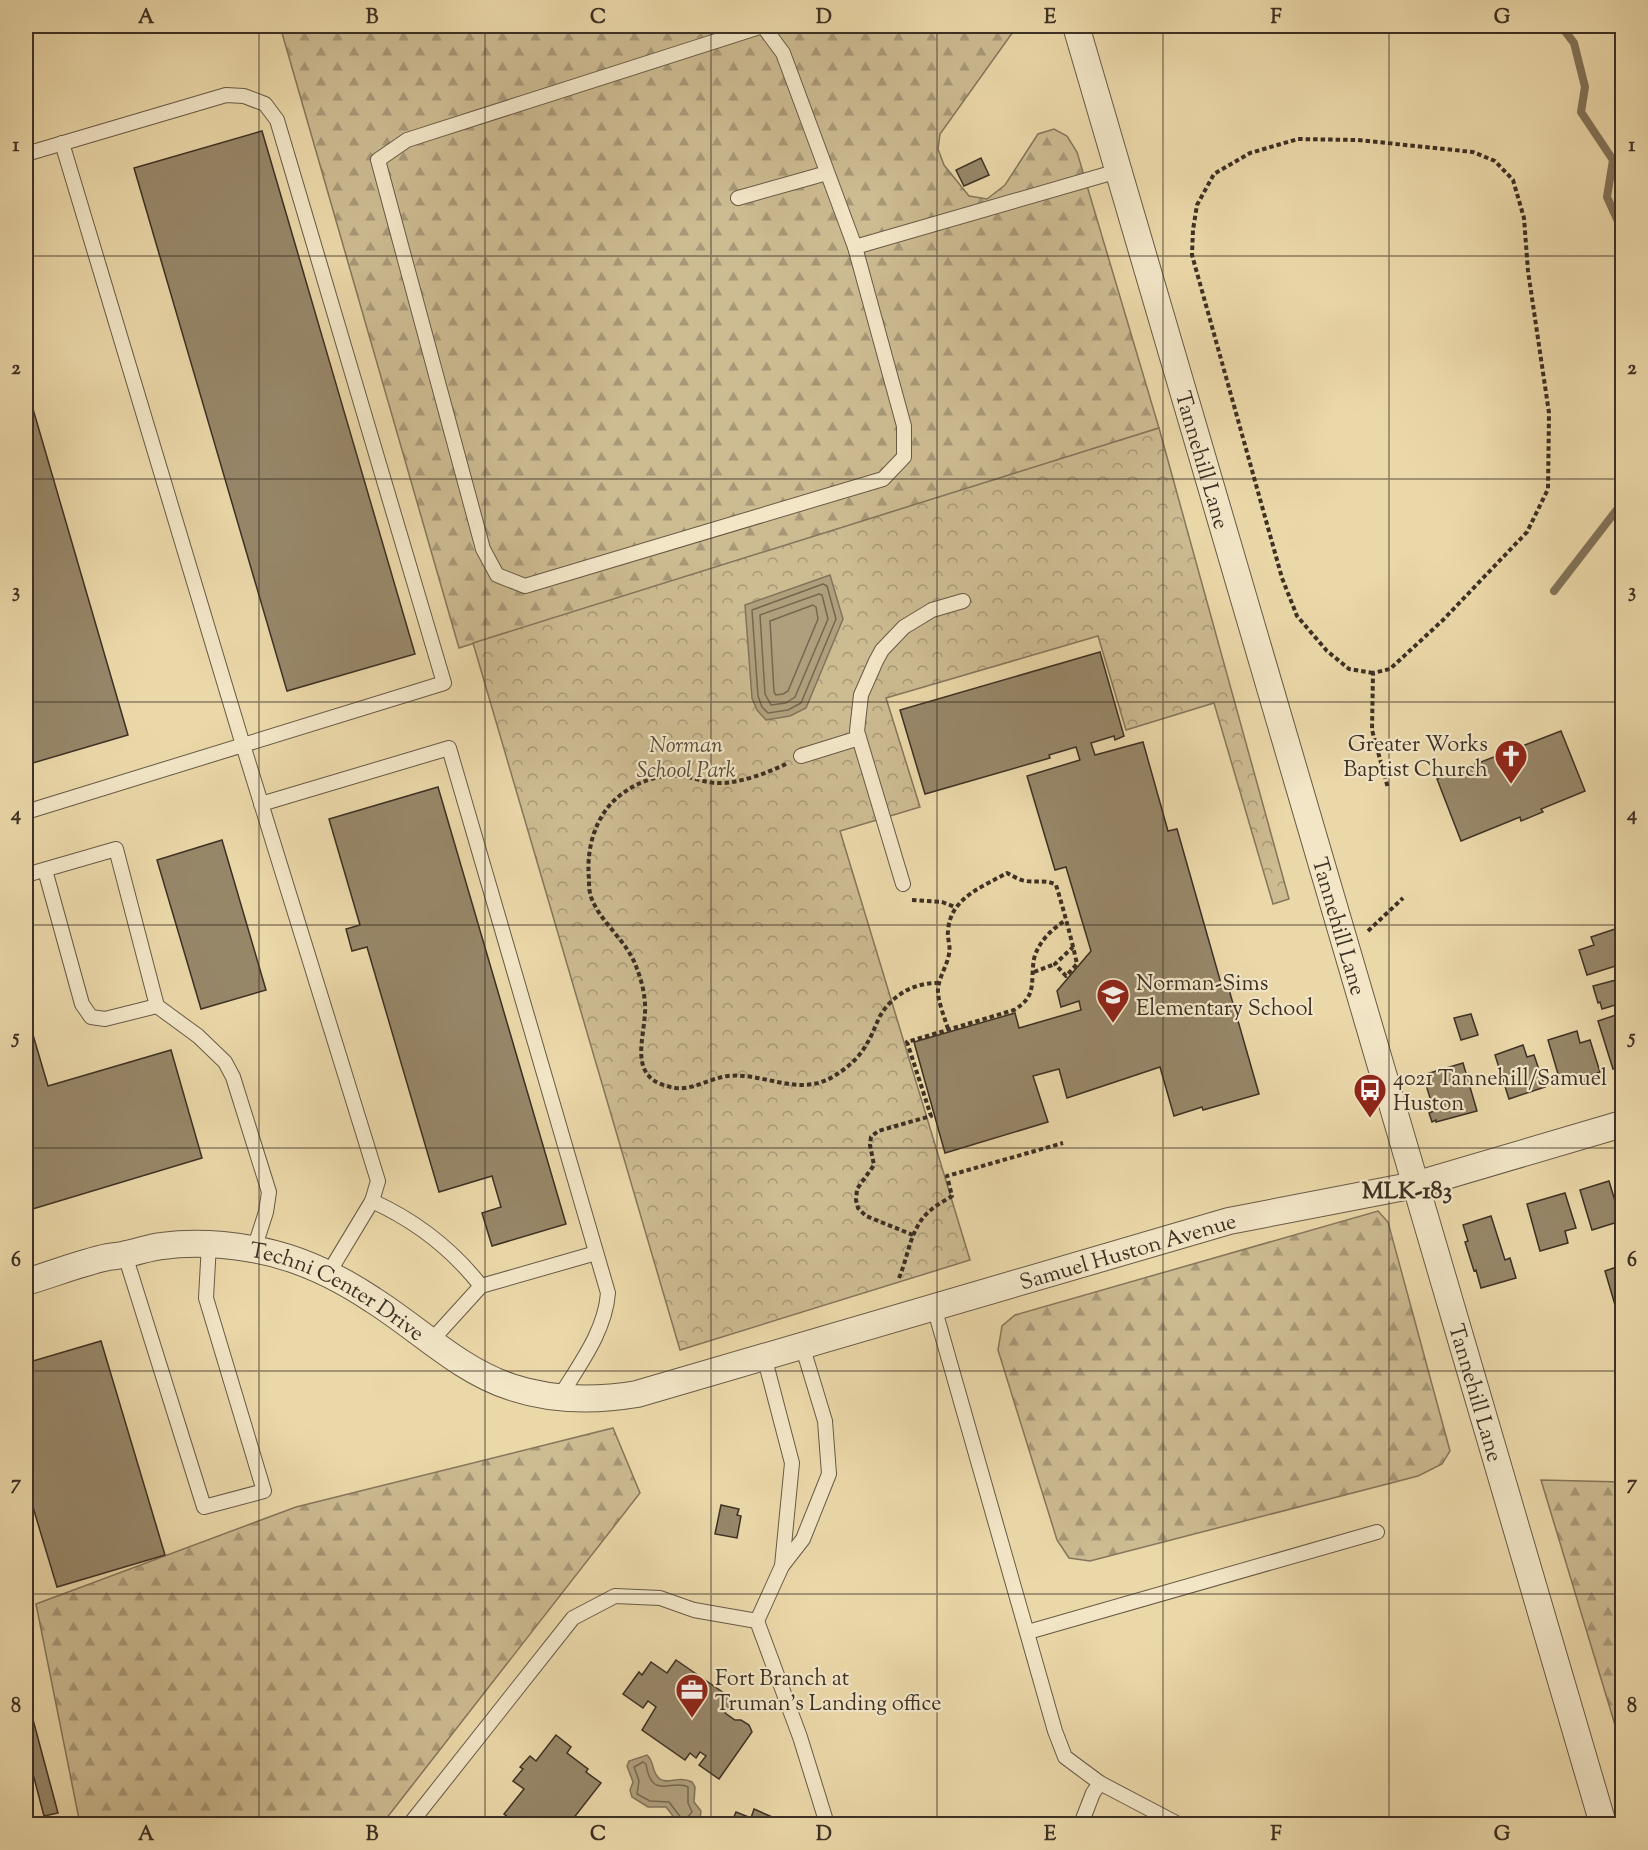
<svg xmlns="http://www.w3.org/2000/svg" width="1648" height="1850" font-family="'Sorts Mill Goudy',serif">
<defs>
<pattern id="forest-firs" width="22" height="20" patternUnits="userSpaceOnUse" patternTransform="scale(1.5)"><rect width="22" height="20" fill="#cdbb92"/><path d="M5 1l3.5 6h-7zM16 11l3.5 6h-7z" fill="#a89877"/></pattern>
<pattern id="park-crowns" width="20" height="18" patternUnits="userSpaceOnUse" patternTransform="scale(1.5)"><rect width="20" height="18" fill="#cdbb92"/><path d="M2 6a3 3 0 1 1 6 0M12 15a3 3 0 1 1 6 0" fill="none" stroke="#a89877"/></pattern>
</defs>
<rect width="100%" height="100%" fill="#ebd8a9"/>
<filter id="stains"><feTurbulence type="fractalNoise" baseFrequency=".00333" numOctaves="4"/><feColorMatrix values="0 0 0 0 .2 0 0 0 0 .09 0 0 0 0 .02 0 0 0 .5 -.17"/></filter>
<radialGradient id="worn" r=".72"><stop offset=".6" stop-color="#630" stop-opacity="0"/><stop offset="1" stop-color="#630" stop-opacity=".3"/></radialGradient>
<g fill="url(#forest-firs)" stroke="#85765b" stroke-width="1.5">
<polygon points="280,26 1019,26 1010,36 940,134 938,149 944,165 969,196 987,199 1005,185 1038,134 1054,129 1067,136 1077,152 1159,428 459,648"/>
<polygon points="1378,1211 1388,1222 1450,1451 1442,1464 1418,1476 1090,1561 1069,1558 1057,1540 998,1350 1002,1326 1015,1315"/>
<polygon points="613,1428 640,1493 382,1824 80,1824 36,1604 296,1507"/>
<polygon points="1541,1480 1622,1482 1622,1748"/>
</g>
<polygon fill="url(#park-crowns)" stroke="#85765b" stroke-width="1.5" points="1159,428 1289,899 1273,904 1214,703 1126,730 1098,636 886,698 920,807 840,831 970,1260 680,1350 473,643"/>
<g fill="#b09f7c" stroke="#827359" stroke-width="1.5">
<polygon points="830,575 843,619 806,708 790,716 766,720 757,710 752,698 745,605"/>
<path d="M647,1755c8,7 4,18 13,24 8,6 18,-4 32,3l3,5 -1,15 7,9 -1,8 -4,-1c-17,14 -19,2 -30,-11h-18l-16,-10 -2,-7 3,-8 -6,-16 2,-5z"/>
</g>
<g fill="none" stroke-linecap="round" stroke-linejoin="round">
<g stroke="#766850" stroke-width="1.5">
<polygon points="823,584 827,586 836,619 801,703 788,710 768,713 762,707 758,696 752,610"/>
<polygon points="819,594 822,595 828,619 795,697 786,703 771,705 765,694 760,615"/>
<polygon points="813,605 816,607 818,619 788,691 783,694 776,695 774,692 770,621"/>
<path d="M643,1762l3,2c6,38 26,14 42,23v16l4,9 -6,7h-4l-13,-17 -19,-1 -13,-7 2,-13 -5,-14z"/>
</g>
<g stroke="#827359" stroke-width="8">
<polyline points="1561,26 1574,43 1585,87 1581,112 1613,160 1607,197 1622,230"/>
<polyline points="1554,591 1622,503"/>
</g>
</g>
<g fill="#978769" stroke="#3d3024" stroke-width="1.5">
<polygon points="262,131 415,654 287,691 134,168"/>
<polygon points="981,158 989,175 964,186 956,170"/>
<polygon points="26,385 128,735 26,765"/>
<polygon points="1100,652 1124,736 1115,740 1114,736 1091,743 1095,755 1143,742 1168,831 1177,829 1222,987 1228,986 1259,1094 1203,1110 1202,1107 1174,1116 1160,1067 1067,1098 1059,1069 1033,1076 1048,1122 945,1153 914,1042 1015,1013 1019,1028 1081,1010 1079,1001 1061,1007 1057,991 1091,951 1066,867 1055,870 1027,776 1080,760 1076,747 1049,755 1050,758 925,794 900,710"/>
<polygon points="1561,731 1585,791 1541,809 1543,812 1521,821 1520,817 1461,841 1437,779"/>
<polygon points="438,787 566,1224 492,1246 482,1213 501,1207 492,1176 439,1192 367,947 352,951 346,929 360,925 329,819"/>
<polygon points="222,840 266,990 201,1009 157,860"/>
<polygon points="1618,928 1622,942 1622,964 1587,975 1579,950 1594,945 1591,937"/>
<polygon points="1616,980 1622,1003 1602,1009 1600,1002 1598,1003 1593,986"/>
<polygon points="26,1011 48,1086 171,1050 202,1158 26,1211"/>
<polygon points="1471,1014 1478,1035 1461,1040 1454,1018"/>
<polygon points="1619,1014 1622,1024 1622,1066 1613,1069 1598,1021"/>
<polygon points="1577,1031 1580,1043 1590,1040 1600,1072 1587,1076 1588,1081 1573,1085 1572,1081 1561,1084 1548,1040"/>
<polygon points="1523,1045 1527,1057 1534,1055 1545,1087 1509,1099 1495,1055"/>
<polygon points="1463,1063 1477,1111 1436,1122 1436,1120 1432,1122 1429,1113 1434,1111 1423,1075"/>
<polygon points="1609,1181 1621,1221 1592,1230 1580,1190"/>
<polygon points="1565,1193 1576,1228 1565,1231 1568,1243 1540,1251 1527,1204"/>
<polygon points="1491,1216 1505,1260 1510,1258 1516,1278 1481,1288 1476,1270 1474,1271 1465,1242 1468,1241 1463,1225"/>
<polygon points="1622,1265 1622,1302 1615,1305 1605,1271"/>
<polygon points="101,1341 165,1555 57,1587 26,1484 26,1363"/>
<polygon points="721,1505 739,1509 737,1515 741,1516 737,1538 715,1534"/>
<polygon points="676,1660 734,1700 725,1713 735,1720 741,1720 749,1725 752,1732 719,1779 699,1765 706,1756 700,1752 696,1758 690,1753 685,1760 642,1730 656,1707 648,1701 643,1708 623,1694 639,1672 642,1675 651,1662 667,1673"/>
<polygon points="28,1701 58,1813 44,1816 26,1747 26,1702"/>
<polygon points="556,1735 571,1747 567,1753 588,1769 586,1772 601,1783 569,1824 517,1824 504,1814 524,1789 513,1781 523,1769 520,1767 530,1756 536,1761"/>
<polygon points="754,1809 772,1817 769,1824 731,1824 736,1812 751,1818"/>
</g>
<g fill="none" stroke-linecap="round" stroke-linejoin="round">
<g stroke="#685a45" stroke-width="16">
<g id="lane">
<polyline points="763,26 783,53 855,247 904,426 904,457 883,479 525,586 497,575 483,549 378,160 407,140 763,26"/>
<polyline points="62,143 243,745 378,1181 372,1201 328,1274"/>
<polyline points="26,154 226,95 244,96 265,104 277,120 444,683 26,812"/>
<polyline points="738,198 827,173"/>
<polyline points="855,247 1118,171"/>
<polyline points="801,756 859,738"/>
<path d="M261,804l188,-56 159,545c-3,39 -29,72 -49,105"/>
<polyline points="45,870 82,1004 91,1017 105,1019 157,1006"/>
<polyline points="26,875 116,849 157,1006 198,1036 225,1062 233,1077 269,1192 266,1212 254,1249"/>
<polyline points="903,884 857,731 861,695 876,661 882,650 904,627 932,610 963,601"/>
<path d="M372,1201c42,19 80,48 109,85"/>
<polyline points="125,1255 204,1507 264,1491 206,1298 209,1244"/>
<polyline points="934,1307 1055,1731 1065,1757 1100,1783"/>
<polyline points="431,1341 481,1286 596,1253"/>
<polyline points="764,1356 792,1463 782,1566"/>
<polyline points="757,1621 782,1566 803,1539 829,1474 825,1421 802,1345"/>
<polyline points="1028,1632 1377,1532"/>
<polyline points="410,1824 573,1618 615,1596 660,1598 694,1610 757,1621 800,1737 827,1824"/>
<polyline points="1081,1824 1093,1793 1100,1783 1178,1824"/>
</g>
</g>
<g stroke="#685a45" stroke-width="28">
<g id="street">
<path id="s1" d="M1076,26l527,1798"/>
<path id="s2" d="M26,1282c27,-8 54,-19 82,-25 6,-1 12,-1 18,-3 12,-2 24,-7 36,-8 30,-4 61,-2 90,3 44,7 85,27 121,51 46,29 86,70 138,87 42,14 84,14 126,7l592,-173 186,-36 207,-61"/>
</g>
</g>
<g stroke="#3d3024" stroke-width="4" stroke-dasharray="4.5 3" stroke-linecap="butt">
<polyline points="1373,673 1349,669 1327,651 1297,616 1282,578 1192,255 1193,230 1197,205 1214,174 1250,153 1298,139 1358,140 1473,152 1495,161 1513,180 1524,218 1528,271 1549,413 1548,489 1527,532 1443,620 1390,669 1373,673 1372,730 1388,788"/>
<path d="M786,764c-19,9 -48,20 -69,19 -12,0 -24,-6 -36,-7 -23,-2 -45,6 -63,21 -23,19 -32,52 -29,82 0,5 0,12 2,18 10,27 37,44 46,72 5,12 9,30 8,44 -2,32 -17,68 31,75 18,2 34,-10 52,-12 36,-4 71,22 106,0 12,-7 25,-18 32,-31 6,-9 9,-19 14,-29 12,-21 35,-34 59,-33"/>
<polyline points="912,900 942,902 955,907"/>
<polyline points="1368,931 1403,898"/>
<polyline points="1034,972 1055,964"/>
<path d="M948,1029c-3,-10 -11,-30 -10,-40 1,-12 9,-23 11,-35 2,-8 -2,-15 -1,-23 2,-33 34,-44 59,-58 6,3 12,7 19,8 11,2 20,-2 30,4 8,26 15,52 21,79l-11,12 -11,-12 18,-17"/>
<path d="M913,1235l-47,-19 -8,-8 -2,-8 1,-11 17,-24 -4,-20 1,-8 7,-6 53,-15 -24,-74 107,-32c24,-14 16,-29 20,-51 4,-17 18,-30 32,-39"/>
<path d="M899,1278c10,-23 11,-52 33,-69 6,-5 14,-9 20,-13l-5,-20 116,-33"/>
</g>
<use href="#lane" stroke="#f2e6c7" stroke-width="14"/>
<use href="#street" stroke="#f2e6c7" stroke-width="26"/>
</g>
<path fill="none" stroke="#3d3024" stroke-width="1.5" stroke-opacity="0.55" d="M259,26v1798M485,26v1798M711,26v1798M937,26v1798M1163,26v1798M1389,26v1798M26,256h1596M26,479h1596M26,702h1596M26,925h1596M26,1148h1596M26,1371h1596M26,1594h1596"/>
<defs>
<g id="church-pin" transform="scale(1.725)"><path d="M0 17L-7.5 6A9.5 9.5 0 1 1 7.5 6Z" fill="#8f2418" stroke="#f2e6c7"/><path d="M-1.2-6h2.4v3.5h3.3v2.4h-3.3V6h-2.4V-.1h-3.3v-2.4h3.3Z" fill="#fff"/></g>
<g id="school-pin" transform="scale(1.725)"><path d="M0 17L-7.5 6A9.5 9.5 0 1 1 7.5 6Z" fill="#8f2418" stroke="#f2e6c7"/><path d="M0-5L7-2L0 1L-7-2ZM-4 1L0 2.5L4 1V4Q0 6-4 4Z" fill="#fff"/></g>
<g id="bus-pin" transform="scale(1.725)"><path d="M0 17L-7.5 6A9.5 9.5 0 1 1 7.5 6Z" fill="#8f2418" stroke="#f2e6c7"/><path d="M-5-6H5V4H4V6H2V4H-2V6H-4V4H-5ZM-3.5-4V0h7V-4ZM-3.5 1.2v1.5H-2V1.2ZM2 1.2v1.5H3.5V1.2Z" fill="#fff"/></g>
<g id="office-pin" transform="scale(1.725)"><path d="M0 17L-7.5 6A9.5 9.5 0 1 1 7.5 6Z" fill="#8f2418" stroke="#f2e6c7"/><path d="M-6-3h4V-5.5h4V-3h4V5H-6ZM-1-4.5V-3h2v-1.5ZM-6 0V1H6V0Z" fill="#fff"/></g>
</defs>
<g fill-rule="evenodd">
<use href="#church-pin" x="1511" y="756"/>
<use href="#school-pin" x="1113" y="995"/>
<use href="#bus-pin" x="1370" y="1090"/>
<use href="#office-pin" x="692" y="1690"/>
</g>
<g text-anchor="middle" stroke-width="4.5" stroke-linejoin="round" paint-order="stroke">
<g font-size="22" fill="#3d3024" stroke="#f2e6c7">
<text dy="8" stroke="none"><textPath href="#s1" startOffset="452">Tannehill Lane</textPath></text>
<text dy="8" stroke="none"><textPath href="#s1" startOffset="938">Tannehill Lane</textPath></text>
<text dy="8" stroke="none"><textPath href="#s2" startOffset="1166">Samuel Huston Avenue</textPath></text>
<text dy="8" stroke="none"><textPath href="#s2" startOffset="327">Techni Center Drive</textPath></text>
<text dy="8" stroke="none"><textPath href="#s1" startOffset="1424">Tannehill Lane</textPath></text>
</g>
<g font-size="22" fill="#3d3024" stroke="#f2e6c7" text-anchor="start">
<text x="1488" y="751" text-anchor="end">Greater Works<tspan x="1488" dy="25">Baptist Church</tspan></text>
<text x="1136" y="990">Norman-Sims<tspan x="1136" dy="25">Elementary School</tspan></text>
<text x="1393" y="1085">4021 Tannehill/Samuel<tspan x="1393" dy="25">Huston</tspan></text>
<text x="715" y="1685">Fort Branch at<tspan x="715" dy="25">Truman's Landing office</tspan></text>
</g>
<g font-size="22" font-style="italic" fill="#5a4c3a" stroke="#f2e6c7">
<text x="686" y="752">Norman<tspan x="686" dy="25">School Park</tspan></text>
</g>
<g font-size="24" font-weight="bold" fill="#3d3024" stroke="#f2e6c7">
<text x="1407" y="1198">MLK-183</text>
</g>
</g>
<rect width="1648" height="1850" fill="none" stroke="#ebd8a9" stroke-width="66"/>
<rect x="33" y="33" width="1582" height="1784" fill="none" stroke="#3d3024" stroke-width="2"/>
<g font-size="20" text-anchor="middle" font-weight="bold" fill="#3d3024">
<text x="146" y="23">A</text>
<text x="372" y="23">B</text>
<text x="598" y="23">C</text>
<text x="824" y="23">D</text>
<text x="1050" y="23">E</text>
<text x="1276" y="23">F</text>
<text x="1502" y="23">G</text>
<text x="16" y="151">1</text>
<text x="1632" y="151">1</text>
<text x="16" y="374">2</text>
<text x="1632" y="374">2</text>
<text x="16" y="597">3</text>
<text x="1632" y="597">3</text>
<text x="16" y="820">4</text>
<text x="1632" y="820">4</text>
<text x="16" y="1043">5</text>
<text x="1632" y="1043">5</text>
<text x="16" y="1266">6</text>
<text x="1632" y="1266">6</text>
<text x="16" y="1489">7</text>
<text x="1632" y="1489">7</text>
<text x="16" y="1712">8</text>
<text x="1632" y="1712">8</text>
<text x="146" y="1840">A</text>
<text x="372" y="1840">B</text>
<text x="598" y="1840">C</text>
<text x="824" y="1840">D</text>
<text x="1050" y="1840">E</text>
<text x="1276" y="1840">F</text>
<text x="1502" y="1840">G</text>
</g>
<rect width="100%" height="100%" filter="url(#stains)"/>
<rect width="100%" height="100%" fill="url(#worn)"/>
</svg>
